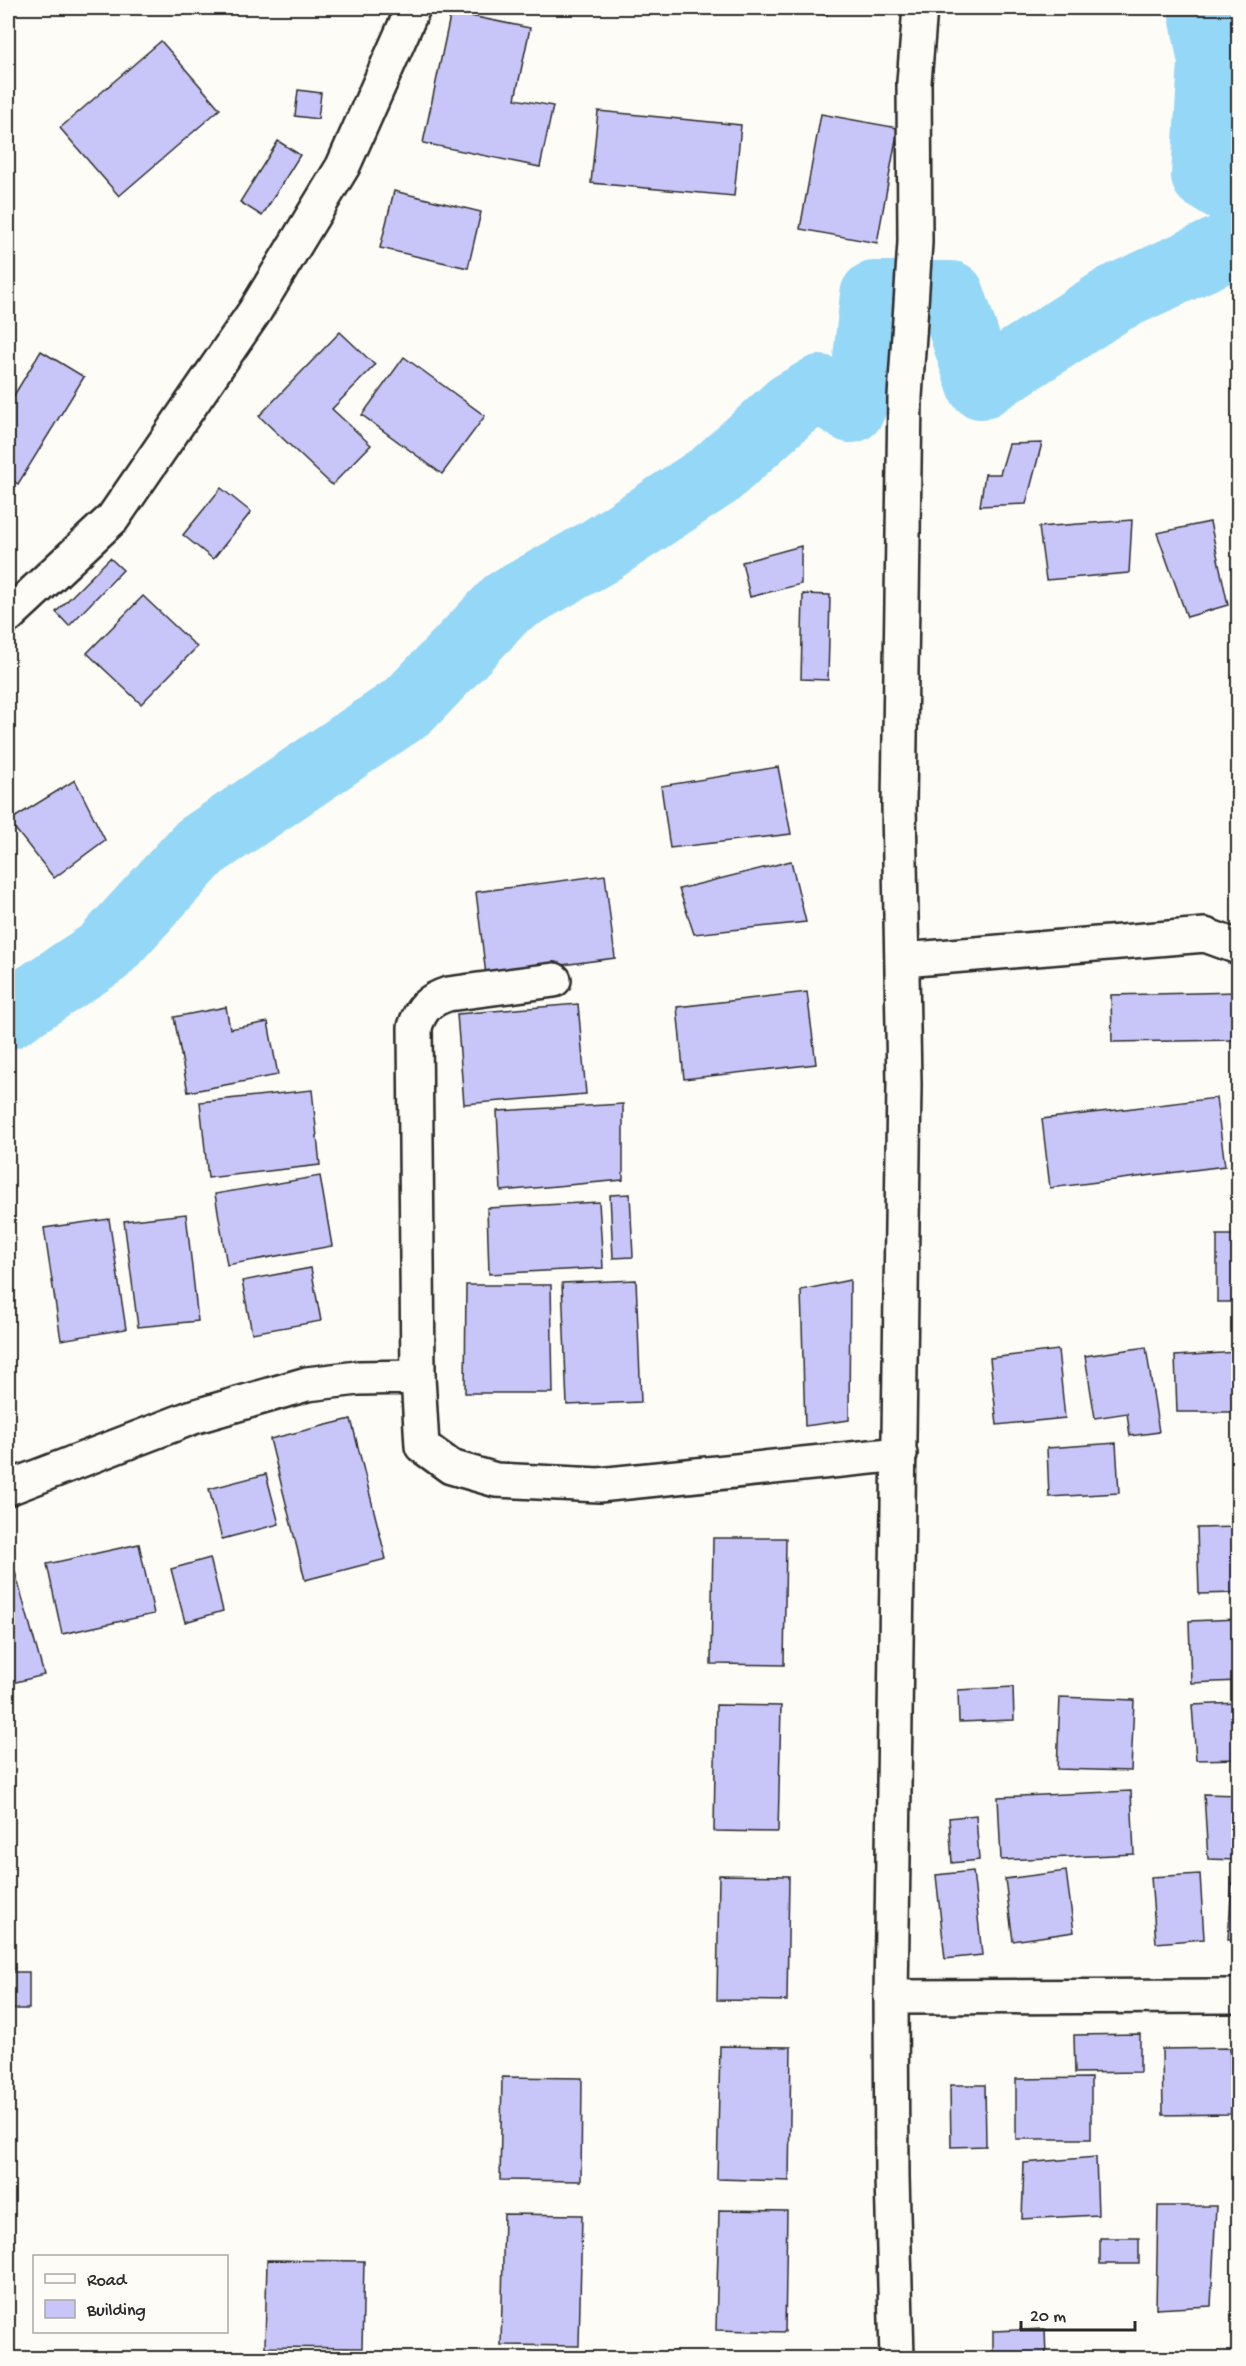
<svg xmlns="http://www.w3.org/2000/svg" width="1246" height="2366" viewBox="0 0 1246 2366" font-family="'Gochi Hand',sans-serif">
<rect width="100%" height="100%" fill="#fdfcf7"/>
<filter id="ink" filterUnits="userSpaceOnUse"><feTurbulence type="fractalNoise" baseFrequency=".0167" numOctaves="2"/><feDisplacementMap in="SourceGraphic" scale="12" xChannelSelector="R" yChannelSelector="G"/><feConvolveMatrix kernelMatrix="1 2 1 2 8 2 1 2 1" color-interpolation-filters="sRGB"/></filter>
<g filter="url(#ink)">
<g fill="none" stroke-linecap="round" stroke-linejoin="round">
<!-- river -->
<g stroke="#95d7f7" stroke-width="68">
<polyline points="1202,8 1212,62 1205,176 1238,195"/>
<polyline points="8,1015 104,952 200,847 409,706 507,603 598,552 715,475 791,406 820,389 851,409 865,377 874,295 951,295 981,385 1114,299 1238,242"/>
</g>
</g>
<!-- building -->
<g fill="#c8c6f8" stroke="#2b2b2b" stroke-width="1.5">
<polygon points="783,8 828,8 827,15"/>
<polygon points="451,12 530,28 515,99 553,106 540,167 423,143"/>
<polygon points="161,41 220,109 119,196 60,128"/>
<polygon points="298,90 321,93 318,119 295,116"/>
<polygon points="598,111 741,125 734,196 591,183"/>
<polygon points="821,114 898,128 877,243 800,229"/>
<polygon points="278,141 300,155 262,216 240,202"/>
<polygon points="394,191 481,212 468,268 380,248"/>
<polygon points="340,332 375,365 332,409 371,445 332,485 259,416"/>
<polygon points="41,351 84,377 18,484 8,477 8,405"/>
<polygon points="404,357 485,416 442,474 362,415"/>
<polygon points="1042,443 1026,504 980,506 985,474 1000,474 1009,444"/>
<polygon points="221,488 251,512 213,559 183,535"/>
<polygon points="1132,520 1129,573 1046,580 1039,527"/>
<polygon points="1210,522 1228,605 1187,617 1157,533"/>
<polygon points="801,546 801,584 750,597 742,562"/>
<polygon points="110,558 123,570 69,626 56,612"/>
<polygon points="803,594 830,595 828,680 801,679"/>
<polygon points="143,596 197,647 141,704 87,653"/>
<polygon points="778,767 791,834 670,848 661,786"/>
<polygon points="75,780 105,840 54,878 9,821"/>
<polygon points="791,861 806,922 694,934 679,889"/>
<polygon points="605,875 615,958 486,975 476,892"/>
<polygon points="807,992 816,1064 684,1079 677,1007"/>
<polygon points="1238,992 1238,1040 1112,1042 1111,995"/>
<polygon points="578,1004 586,1094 464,1104 457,1014"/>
<polygon points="226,1007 230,1029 268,1022 278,1075 188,1092 174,1017"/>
<polygon points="312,1090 320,1165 208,1178 200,1102"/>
<polygon points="1216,1098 1225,1166 1050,1188 1042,1119"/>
<polygon points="623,1104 623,1180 501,1191 497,1111"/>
<polygon points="320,1176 332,1246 227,1265 215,1194"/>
<polygon points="630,1194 633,1257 613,1258 610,1195"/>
<polygon points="599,1202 603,1268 489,1274 487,1208"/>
<polygon points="186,1214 198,1321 138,1327 124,1221"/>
<polygon points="109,1219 126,1329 61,1340 44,1228"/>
<rect x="1217" y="1235" width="21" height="67"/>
<polygon points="311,1268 321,1321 252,1333 242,1281"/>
<polygon points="636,1280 641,1402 567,1405 562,1283"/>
<polygon points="850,1280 849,1420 805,1426 801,1290"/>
<polygon points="466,1285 551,1285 553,1393 465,1393"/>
<polygon points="1146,1347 1159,1432 1130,1436 1127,1413 1095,1418 1085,1356"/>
<polygon points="1058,1350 1065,1418 997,1425 990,1358"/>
<polygon points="1238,1352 1238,1412 1177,1412 1175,1356"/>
<polygon points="351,1419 386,1559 305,1580 270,1439"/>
<polygon points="1116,1443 1119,1493 1049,1497 1047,1448"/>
<polygon points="266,1474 279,1524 222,1539 209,1489"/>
<polygon points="1238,1527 1238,1593 1199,1594 1197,1528"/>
<polygon points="713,1538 786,1538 784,1665 711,1664"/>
<polygon points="139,1544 154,1614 62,1634 47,1564"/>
<polygon points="8,1547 44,1675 8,1684"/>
<polygon points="210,1558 223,1611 185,1622 171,1569"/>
<polygon points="1238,1619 1238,1681 1191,1683 1189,1621"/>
<polygon points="1013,1687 1014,1720 959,1722 958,1690"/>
<polygon points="1060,1697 1134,1700 1131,1771 1057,1769"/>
<polygon points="1238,1703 1238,1759 1196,1760 1192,1705"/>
<polygon points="716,1705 781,1706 778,1832 714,1831"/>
<polygon points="1131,1791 1134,1854 1001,1860 998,1797"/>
<polygon points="1204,1794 1238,1795 1238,1860 1208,1859"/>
<polygon points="976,1815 979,1860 952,1863 949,1818"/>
<polygon points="973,1871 982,1955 945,1959 936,1875"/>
<polygon points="1066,1871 1074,1932 1013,1941 1005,1879"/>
<polygon points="1200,1874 1204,1939 1156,1943 1151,1877"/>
<polygon points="719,1875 789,1876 787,2001 717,2000"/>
<polygon points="1232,1883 1238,1883 1238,1939 1228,1939"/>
<rect x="8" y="1972" width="21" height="37"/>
<polygon points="1140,2034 1140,2072 1075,2073 1074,2035"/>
<polygon points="720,2046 791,2047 789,2181 717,2179"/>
<polygon points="1230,2048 1231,2114 1163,2115 1162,2049"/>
<polygon points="502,2077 582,2078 581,2181 500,2180"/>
<polygon points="1091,2078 1091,2139 1016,2139 1016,2079"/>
<polygon points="950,2085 985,2085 986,2146 951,2147"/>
<polygon points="1096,2157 1098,2215 1022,2219 1024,2163"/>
<polygon points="1158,2206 1216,2206 1211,2306 1156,2309"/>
<polygon points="719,2210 787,2211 785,2332 716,2330"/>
<polygon points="504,2214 582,2215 579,2346 501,2345"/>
<rect x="1100" y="2238" width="39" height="26"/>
<polygon points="267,2260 364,2261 362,2348 265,2347"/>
<polygon points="1238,2306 1238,2341 1236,2341"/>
<polygon points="1045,2329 1046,2358 993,2358 993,2331"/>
<polygon points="1166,2355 1232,2358 1166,2358"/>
</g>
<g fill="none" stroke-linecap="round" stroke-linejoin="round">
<defs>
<g id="minor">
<polyline points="8,616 113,518 255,311 343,166 413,8"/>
<polyline points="903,960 1205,935 1238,947"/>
<path d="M 418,1377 L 415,1027 C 421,1008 429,1000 448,994 L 554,980"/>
<polyline points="8,1488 193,1417 307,1384 358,1378 418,1377 422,1446 451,1467 496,1480 599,1485 900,1454"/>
<polyline points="891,1997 1238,1996"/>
<polyline points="897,2358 892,2177 891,1997 904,1084 899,805 905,397 915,242 914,82 920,8"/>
</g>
</defs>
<!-- minor casing -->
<use href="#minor" stroke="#2b2b2b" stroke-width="38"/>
<!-- minor -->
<use href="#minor" stroke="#fdfcf7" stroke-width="33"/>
</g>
</g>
<!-- margin -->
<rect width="1246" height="2366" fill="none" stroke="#fdfcf7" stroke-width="30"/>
<rect x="15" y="15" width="1216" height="2336" fill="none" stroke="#2b2b2b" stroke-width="2" filter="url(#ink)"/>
<!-- legend -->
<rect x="33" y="2255" width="195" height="78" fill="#fdfcf7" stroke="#a9a8a5" stroke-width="1.5"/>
<rect x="45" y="2274" width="30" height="9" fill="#fdfcf7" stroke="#a9a8a5" stroke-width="1.5"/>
<text x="87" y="2285" font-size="18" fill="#2b2b2b">Road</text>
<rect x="45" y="2300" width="30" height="18" fill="#c8c6f8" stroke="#a9a8a5" stroke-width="1.5"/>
<text x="87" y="2315" font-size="18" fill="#2b2b2b">Building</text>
<!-- scale -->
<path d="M1021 2321v9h114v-9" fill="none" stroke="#2b2b2b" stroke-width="3"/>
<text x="1030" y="2321" font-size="18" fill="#2b2b2b" stroke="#fdfcf7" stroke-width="4.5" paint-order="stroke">20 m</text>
</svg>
